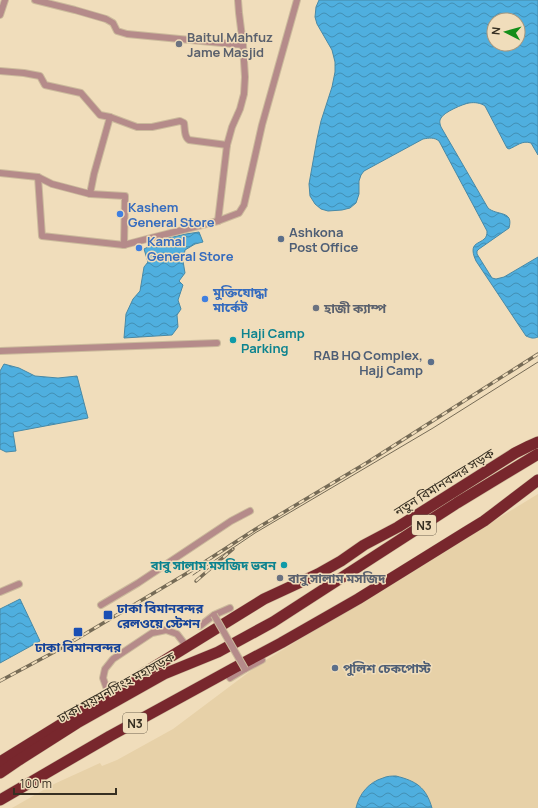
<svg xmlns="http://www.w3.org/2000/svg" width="538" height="808" viewBox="0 0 538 808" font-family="Manrope,'Noto Sans Bengali',sans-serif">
<defs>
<pattern id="water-waves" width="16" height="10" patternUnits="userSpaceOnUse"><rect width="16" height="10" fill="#4fafdf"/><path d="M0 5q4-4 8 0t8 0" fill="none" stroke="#428fb4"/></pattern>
</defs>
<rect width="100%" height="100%" fill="#f0ddbb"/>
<!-- built -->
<polygon fill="#e7d1a8" points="538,494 538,808 12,808 54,784 100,763 102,766 117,760 173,729 261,663"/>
<!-- water -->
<g fill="url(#water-waves)" stroke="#4889a6" fill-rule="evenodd">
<path d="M 319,0 L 538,0 L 538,155 L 531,143 C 522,140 517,146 509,149 L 507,148 L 485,106 C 481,103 475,102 469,103 C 463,104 444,112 441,118 C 439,121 440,124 441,127 L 488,208 C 497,216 514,210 509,228 L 479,249 L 477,251 L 477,254 L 492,278 L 496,279 L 504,277 L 538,257 L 538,337 C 533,339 531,338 526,336 L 476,261 C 465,237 488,247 487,231 L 439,141 C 434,137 429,138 423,139 L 364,171 L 361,175 L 359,181 L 359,194 L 356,203 L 350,208 L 342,210 L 328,211 L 321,209 L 315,204 L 310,196 L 309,184 L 317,139 L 321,121 L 332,87 L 335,72 L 335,62 L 332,50 L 317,24 L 315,17 L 316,7 ZM 494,20 L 518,20 L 518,44 L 494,44 Z"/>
<polygon points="199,232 203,242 195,244 185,250 183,261 185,273 179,281 183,285 178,300 181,309 177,315 178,327 172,335 124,338 126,314 133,299 140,291 144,267 148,262 144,249 164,239 186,234"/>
<polygon points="4,364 19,368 35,376 58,378 77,376 88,418 13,432 16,451 6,452 0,449 0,371"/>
<polygon points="20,599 40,641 0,663 0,609"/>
<path d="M 396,776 C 416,781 426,787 432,808 L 356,808 C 359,794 369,782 383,778 C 387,776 392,776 396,776 Z"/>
</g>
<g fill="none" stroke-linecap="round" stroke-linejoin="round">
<defs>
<g id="street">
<polyline points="35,0 75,10 106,19 113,23 117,31 127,34 243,45"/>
<polyline points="0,15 5,0"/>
<path d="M 0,71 L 24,73 L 40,76 L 45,85 L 81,93 L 100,115 L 110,117 L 137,127 L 152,127 L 180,121 L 184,123 C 185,128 184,137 189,140 L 227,145"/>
<polyline points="0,173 38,177 52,184 90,194 125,196 124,245 143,240 218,221 239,213 244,205 262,125 297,0"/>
<polyline points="38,177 42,236 124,245"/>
<polyline points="90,194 94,174 110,117"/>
<polyline points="218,221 227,145 232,127 240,109 244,94 245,77 243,45 239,13 238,0"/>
<polyline points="0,351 217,343"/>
<polyline points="0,592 19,584"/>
<polyline points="101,605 138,583 231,521 250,511"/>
<polyline points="200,626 214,615 230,608"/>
<polyline points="230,678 245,669 262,660"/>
<polyline points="109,695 103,678 105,669 113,659 152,633 166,630 177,634 187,647"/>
</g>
<g id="highway">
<polyline points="0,762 264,599 318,574 341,561 364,545 398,527 515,453 529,446 538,442"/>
<polyline points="0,773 19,760 77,723 164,674 218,652 273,622 457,503 538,454"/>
<polyline points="0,800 110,736 234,668 281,643 358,599 466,532 484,521 538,480"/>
</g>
</defs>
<!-- street casing -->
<use href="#street" stroke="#cbba9c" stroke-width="8"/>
<!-- highway casing -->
<use href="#highway" stroke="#cbba9c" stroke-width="12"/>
<!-- street -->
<use href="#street" stroke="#b58b8a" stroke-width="6"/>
<!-- highway -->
<use href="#highway" stroke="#78272d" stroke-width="11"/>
<!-- tram -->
<polyline stroke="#766b56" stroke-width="1" points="193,575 255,533 433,428 538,362"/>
<defs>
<g id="rail">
<polyline points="196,581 233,549"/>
<polyline points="0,681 58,650 189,572 259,527 368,462 538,354"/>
</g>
</defs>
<!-- rail casing -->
<use href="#rail" stroke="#766b56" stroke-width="3.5"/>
<!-- rail -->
<use href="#rail" stroke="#f0ddbb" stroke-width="2" stroke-dasharray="6" stroke-linecap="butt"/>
<defs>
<polyline id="street-bridge" points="214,615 245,669"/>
</defs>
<!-- street-bridge casing -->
<use href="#street-bridge" stroke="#cbba9c" stroke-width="8" stroke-linecap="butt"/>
<!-- street-bridge -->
<use href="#street-bridge" stroke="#b58b8a" stroke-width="6"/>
</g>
<!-- markers -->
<g fill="#6b7280" stroke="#f0ddbb" stroke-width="1.5">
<circle cx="179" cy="44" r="4"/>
<circle cx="316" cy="308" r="4"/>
<circle cx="280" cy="578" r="4"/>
</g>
<g fill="#3f7fe0" stroke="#f0ddbb" stroke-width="1.5">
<circle cx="120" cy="214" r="4"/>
<circle cx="139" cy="248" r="4"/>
<circle cx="205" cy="299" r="4"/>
</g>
<g fill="#5c6f8a" stroke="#f0ddbb" stroke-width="1.5">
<circle cx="281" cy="239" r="4"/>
<circle cx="431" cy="362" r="4"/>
<circle cx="335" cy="668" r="4"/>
</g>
<g fill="#0f9aa8" stroke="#f0ddbb" stroke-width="1.5">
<circle cx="233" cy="340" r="4"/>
<circle cx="284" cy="565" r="4"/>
</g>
<g fill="#1a4fb4" stroke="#f0ddbb" stroke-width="1.5">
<rect x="103" y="610" width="10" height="10" rx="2"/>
<rect x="73" y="627" width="10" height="10" rx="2"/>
</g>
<g text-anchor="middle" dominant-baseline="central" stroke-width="3" stroke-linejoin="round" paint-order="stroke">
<!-- shield labels -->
<g fill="#f0ddbb" stroke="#6e6350" stroke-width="1">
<rect x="412" y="515" width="24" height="20" rx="3"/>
<rect x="123" y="713" width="24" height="20" rx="3"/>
</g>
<g font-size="12" font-weight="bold" fill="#362f22">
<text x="424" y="525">N3</text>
<text x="135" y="723">N3</text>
</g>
<!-- worship labels -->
<g font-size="13" font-weight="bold" fill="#5b616d" stroke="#f0ddbb" text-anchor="start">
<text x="187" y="37">Baitul Mahfuz<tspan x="187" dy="15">Jame Masjid</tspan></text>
<text x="324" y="308">হাজী ক্যাম্প</text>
<text x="288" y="578">বাবু সালাম মসজিদ</text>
</g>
<!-- shop labels -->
<g font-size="13" font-weight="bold" fill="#366cbe" stroke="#f0ddbb" text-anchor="start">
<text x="128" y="207">Kashem<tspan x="128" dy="15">General Store</tspan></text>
<text x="147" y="241">Kamal<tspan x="147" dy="15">General Store</tspan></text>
<text x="213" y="292">মুক্তিযোদ্ধা<tspan x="213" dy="15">মার্কেট</tspan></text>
</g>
<!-- service labels -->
<g font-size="13" font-weight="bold" fill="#4e5e75" stroke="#f0ddbb" text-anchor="start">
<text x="289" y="232">Ashkona<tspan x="289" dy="15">Post Office</tspan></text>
<text x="423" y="355" text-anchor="end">RAB HQ Complex,<tspan x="423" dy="15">Hajj Camp</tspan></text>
<text x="343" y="668">পুলিশ চেকপোস্ট</text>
</g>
<!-- culture labels -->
<g font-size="13" font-weight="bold" fill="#0d838f" stroke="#f0ddbb" text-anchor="start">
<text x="241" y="333">Haji Camp<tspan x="241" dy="15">Parking</tspan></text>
<text x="276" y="565" text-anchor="end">বাবু সালাম মসজিদ ভবন</text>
</g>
<!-- street labels -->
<g font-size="13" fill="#362f22" stroke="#f0ddbb">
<text transform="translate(444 482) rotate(-32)">নতুন বিমানবন্দর সড়ক</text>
<text transform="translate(116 687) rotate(-29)">ঢাকা ময়মনসিংহ মহাসড়ক</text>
</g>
<!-- transit labels -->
<g font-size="13" font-weight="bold" fill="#164399" stroke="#f0ddbb" text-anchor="start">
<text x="117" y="608">ঢাকা বিমানবন্দর<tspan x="117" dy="15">রেলওয়ে স্টেশন</tspan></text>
<text x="78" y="647" text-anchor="middle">ঢাকা বিমানবন্দর</text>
</g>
</g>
<!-- north arrow -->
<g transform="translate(506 32) rotate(276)"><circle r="19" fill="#f0ddbb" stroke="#a6977e"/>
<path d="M0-3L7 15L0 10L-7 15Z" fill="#138e19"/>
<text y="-6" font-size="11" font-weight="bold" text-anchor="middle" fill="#362f22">N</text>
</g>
<!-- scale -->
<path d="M14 788v6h102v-6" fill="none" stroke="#362f22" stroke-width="2"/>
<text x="20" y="788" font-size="12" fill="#362f22" stroke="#f0ddbb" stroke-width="3" paint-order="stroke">100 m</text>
</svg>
